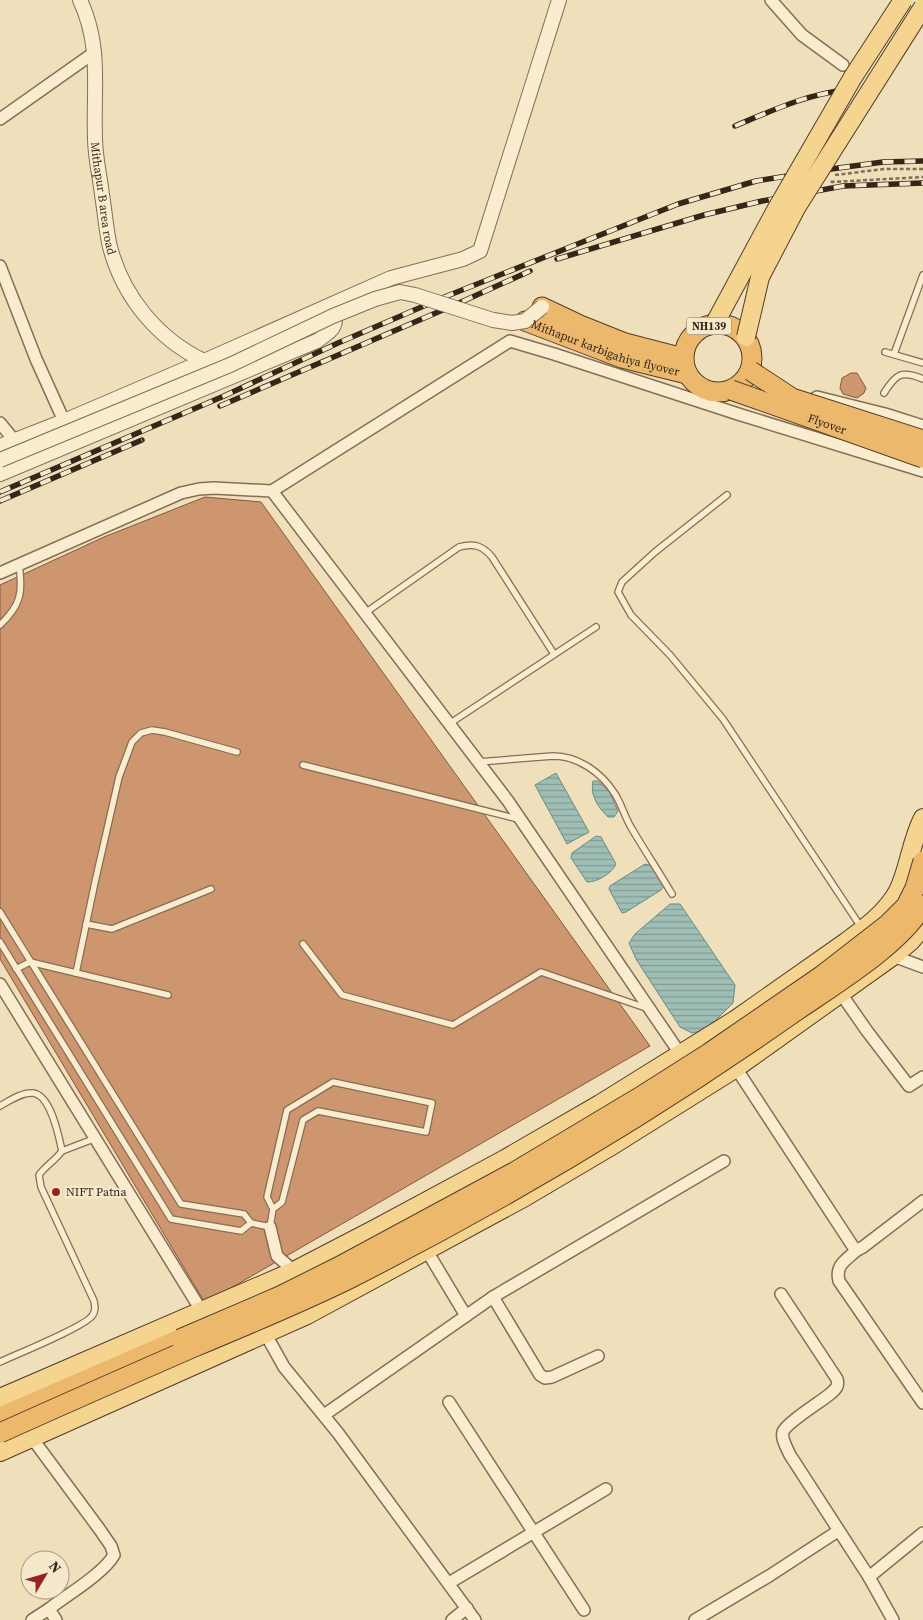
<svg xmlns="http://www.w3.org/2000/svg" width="923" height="1620" viewBox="0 0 923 1620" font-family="'Source Serif 4',serif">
<defs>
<pattern id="water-rules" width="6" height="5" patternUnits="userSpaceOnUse" patternTransform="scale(1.25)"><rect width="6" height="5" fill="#9fbfb6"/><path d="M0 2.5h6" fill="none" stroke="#829b93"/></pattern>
</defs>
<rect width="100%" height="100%" fill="#efdfbb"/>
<!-- water -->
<g fill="url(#water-rules)" stroke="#678c83">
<polygon points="556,773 589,832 567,844 535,785"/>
<path d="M 593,781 L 598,781 L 609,791 L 618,811 L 614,817 L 608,817 C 598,807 590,796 593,781 Z"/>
<path d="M 596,836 L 601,837 L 616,864 C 612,873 598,882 587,882 L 571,858 L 572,853 Z"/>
<polygon points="645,864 653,866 665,884 661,890 626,912 622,913 609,889 610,886"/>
<polygon points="670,904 680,904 735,985 733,1003 706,1030 692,1033 680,1027 636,959 629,943 635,934"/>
</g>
<!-- building -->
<g fill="#ce966f" stroke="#86573a">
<polygon points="851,373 857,373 866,388 864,393 857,398 843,394 840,388 842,378"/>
<polygon points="205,497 261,502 650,1046 205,1303 0,959 0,585 104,537"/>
</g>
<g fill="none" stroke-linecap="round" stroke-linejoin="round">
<defs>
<g id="service">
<polyline points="885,352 923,363"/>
<polyline points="894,354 923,275"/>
<path d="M 884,393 C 896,374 901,370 923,379"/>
<polyline points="727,495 655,552 622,582 618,592 631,615 670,655 723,719 861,927"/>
<path d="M 365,613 L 459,547 C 473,543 482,545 492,557 L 554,654"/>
<path d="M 0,625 C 21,605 23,593 19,564"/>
<polyline points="449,724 596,627"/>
<path d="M 478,762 L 553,756 C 578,756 601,772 615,794 C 622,805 625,818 632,829 C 645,851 659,872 672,894"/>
<polyline points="303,765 518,819"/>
<polyline points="0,912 181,1204 244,1214 251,1223 270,1227 273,1209 267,1197 287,1110 333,1082 432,1103 426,1132 318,1111 303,1120 282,1202 273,1209"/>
<polyline points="86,924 112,929 211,889"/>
<polyline points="0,942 171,1219 241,1231 251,1223"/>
<polyline points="303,944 342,995 453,1025 541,972 646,1008"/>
<polyline points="16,969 30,962 168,995"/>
<polyline points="76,973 95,882 119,777 132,742 141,733 152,730 165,732 237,752"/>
<path d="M 0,1106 C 9,1101 22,1092 33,1093 C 51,1095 59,1137 62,1151 C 55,1161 46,1165 39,1175 L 41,1187 L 94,1301 C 95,1306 96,1311 92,1316 C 84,1327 17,1354 0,1362"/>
<polyline points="62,1151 96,1138"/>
</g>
<g id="minor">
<polyline points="771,0 802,35 843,65"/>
<polyline points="0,119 95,52"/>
<polyline points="0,266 36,359 64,421"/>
<polyline points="814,399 817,397 885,414 923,426"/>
<polyline points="0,423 14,440"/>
<polyline points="272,491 508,801 681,1055"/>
<polyline points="0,573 181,493 199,489 214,488 272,491 510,341 554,354 738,414 923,471"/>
<polyline points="889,953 893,956 923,967"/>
<polyline points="0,984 204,1315"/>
<polyline points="837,988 867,1031 909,1086 923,1077"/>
<polyline points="736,1068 854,1248 857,1250 863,1247 923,1201"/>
<polyline points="270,1227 277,1256 294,1271"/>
<path d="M 857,1250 C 846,1260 835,1265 839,1281 L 923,1403"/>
<polyline points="427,1251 466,1316"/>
<path d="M 781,1294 L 837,1379 C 839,1386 836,1389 830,1394 C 822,1401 786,1423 783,1432 C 781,1439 787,1448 790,1455 L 869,1577 L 893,1620"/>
<polyline points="265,1333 284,1367 338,1433 475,1620"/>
<polyline points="598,1356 552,1377 545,1378 540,1375 493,1297 724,1161"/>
<polyline points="449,1402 584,1610"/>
<polyline points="324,1415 493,1297"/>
<path d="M 32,1438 L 100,1530 L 111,1546 L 114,1555 C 103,1574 67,1595 49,1609 L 56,1620"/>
<polyline points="869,1577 923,1533"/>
<polyline points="449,1583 606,1489"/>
<polyline points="32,1620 49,1609"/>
<polyline points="452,1620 467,1608"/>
<polyline points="695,1620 769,1576 838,1531"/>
</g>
<g id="tertiary">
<path id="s1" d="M 80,0 C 102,47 93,89 95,138 C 95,157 100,176 102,195 C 105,212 106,230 110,247 C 123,297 158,339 204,361"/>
<polyline points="0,446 64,421 204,361 391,278 463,259 480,251 559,0"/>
<path d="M 0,474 L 317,341 C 335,328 337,328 334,304"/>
</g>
<g id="primary">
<path d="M 0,1398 L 294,1271 L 375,1229 L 505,1159 L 600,1104 L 735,1020 L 846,942 C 865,928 886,913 898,891 C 909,869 911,841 923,818"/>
<polyline points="0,1452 307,1315 525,1197 608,1148 736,1068 893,956 911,941 923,927"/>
</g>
<g id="trunk">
<polyline points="542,307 580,325 625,343 683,358"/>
<path id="s2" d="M 525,321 L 622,358 L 687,374"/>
<circle cx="718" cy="358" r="34"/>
<polyline points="0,1417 180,1339"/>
</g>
</defs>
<!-- service casing -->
<use href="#service" stroke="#866e55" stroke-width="8"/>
<!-- minor casing -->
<use href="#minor" stroke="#866e55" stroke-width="14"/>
<!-- tertiary casing -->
<use href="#tertiary" stroke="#866e55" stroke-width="16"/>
<!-- primary casing -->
<use href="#primary" stroke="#533d2a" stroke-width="20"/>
<!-- trunk casing -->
<use href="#trunk" stroke="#533d2a" stroke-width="21"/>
<!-- path -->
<g stroke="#866e55" stroke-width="2.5" stroke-dasharray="4 2.5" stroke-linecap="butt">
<polyline points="835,175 884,169 923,169"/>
<polyline points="831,181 832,182 923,177"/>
</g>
<!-- service -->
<use href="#service" stroke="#faecce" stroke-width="5.5"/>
<!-- minor -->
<use href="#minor" stroke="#faecce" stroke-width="11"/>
<!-- tertiary -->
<use href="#tertiary" stroke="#faecce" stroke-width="14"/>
<!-- primary -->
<use href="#primary" stroke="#f5d490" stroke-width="18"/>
<!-- trunk -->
<use href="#trunk" stroke="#ecb86c" stroke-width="19"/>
<defs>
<g id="rail">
<path d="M 735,126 C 771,111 807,94 846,90"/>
<polyline points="557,259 704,215 762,201 843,186 923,183"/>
<polyline points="220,406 459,303 530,271"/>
<polyline points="0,492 224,396 338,343 447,296 678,204 756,181 831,169 883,162 923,161"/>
<polyline points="0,501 142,440"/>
</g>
</defs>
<!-- rail casing -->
<use href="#rail" stroke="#34271a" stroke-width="5.5"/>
<!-- rail -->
<use href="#rail" stroke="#f6e9cb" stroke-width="4" stroke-dasharray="11" stroke-linecap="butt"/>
<defs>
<polyline id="tertiary-bridge" points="0,460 230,365 333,316 375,299 400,292 415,295 493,320 512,323 525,321 542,307"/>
<g id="primary-bridge">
<polyline points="715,323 776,210 853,77 903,0"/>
<polyline points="746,337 760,277 796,208 923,7"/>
</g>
<g id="trunk-bridge">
<polyline points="751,371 792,398 923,440"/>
<path id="s3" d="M 731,390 L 923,458"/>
<polyline points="180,1339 280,1296 338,1267 516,1171 638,1098 709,1053 821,976 888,924 906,906 915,888 923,861"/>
<path d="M 0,1433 C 64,1404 128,1376 192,1348 C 245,1326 298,1304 349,1279 C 503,1201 651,1113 792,1014 C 829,988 903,944 923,905"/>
</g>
</defs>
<!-- tertiary-bridge casing -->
<use href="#tertiary-bridge" stroke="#866e55" stroke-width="16" stroke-linecap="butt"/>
<!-- primary-bridge casing -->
<use href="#primary-bridge" stroke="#533d2a" stroke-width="20" stroke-linecap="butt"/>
<!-- trunk-bridge casing -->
<use href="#trunk-bridge" stroke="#533d2a" stroke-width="21" stroke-linecap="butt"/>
<!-- tertiary-bridge -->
<use href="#tertiary-bridge" stroke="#faecce" stroke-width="14"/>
<!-- primary-bridge -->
<use href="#primary-bridge" stroke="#f5d490" stroke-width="18"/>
<!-- trunk-bridge -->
<use href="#trunk-bridge" stroke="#ecb86c" stroke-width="19"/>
</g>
<!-- markers -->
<circle fill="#962325" stroke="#f6e9cb" stroke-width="2" cx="56" cy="1192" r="5"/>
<g text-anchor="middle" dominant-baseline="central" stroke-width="4.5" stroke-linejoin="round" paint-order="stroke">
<!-- shield labels -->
<rect fill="#f6e9cb" stroke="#6e614f" stroke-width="1" x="686.5" y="317.5" width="45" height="17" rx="4"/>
<g font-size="11" font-weight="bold" fill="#34271a">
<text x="709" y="326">NH139</text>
</g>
<!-- street labels -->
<g font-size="12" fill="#34271a" stroke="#f6e9cb">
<text stroke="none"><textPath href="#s1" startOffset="201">Mithapur B area road</textPath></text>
<text stroke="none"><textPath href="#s2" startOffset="85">Mithapur karbigahiya flyover</textPath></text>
<text stroke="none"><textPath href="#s3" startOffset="102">Flyover</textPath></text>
</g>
<!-- poi labels -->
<g font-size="12" fill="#34271a" stroke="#f6e9cb" text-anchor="start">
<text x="66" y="1192">NIFT Patna</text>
</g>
</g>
<!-- north arrow -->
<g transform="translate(45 1575) rotate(52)"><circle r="24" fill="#f6e9cb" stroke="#a89b84"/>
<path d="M0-4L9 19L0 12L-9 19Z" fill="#962325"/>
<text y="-8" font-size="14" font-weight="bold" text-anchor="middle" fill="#34271a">N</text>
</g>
</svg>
